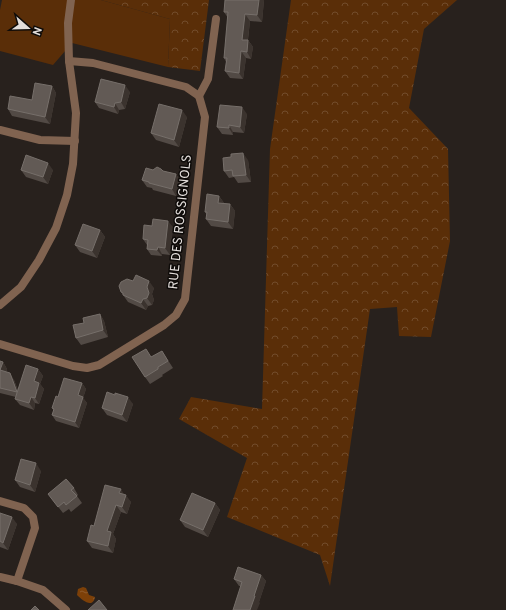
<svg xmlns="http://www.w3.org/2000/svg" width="506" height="610" viewBox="0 0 506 610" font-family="Overpass,sans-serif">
<defs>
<pattern id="forest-crowns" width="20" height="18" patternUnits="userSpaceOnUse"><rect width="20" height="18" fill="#5a2e08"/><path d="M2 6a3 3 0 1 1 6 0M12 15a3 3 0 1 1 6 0" fill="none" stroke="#724c2b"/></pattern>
<pattern id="water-ripples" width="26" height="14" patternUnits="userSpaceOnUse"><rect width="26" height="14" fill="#7d4008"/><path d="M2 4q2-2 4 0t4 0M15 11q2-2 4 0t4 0" fill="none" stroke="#8f5b2b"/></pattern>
</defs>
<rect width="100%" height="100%" fill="#28211d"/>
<!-- green -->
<polygon fill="#5a2e08" points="2,0 101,0 170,19 168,67 72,43 53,65 0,51 0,10"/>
<!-- forest -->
<g fill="url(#forest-crowns)">
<polygon points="101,0 209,0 200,71 168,67 170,19"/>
<polygon points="291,0 457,0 424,29 409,108 448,149 450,241 431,337 399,336 397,307 370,309 330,586 320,555 227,517 247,458 179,419 191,397 262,409 270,149"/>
</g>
<!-- water -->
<path fill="url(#water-ripples)" d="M 83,587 L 86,588 L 89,595 L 95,597 C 93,609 82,600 77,595 L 78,589 Z"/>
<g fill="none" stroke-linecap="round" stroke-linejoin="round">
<!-- street -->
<g stroke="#806350" stroke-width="8">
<polyline points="199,96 208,79 216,19"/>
<polyline points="0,130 40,140 75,141"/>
<polyline points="0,305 21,287 39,260 56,228 67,195 73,164 76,113 69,61 68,23 71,0"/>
<polyline points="0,344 73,366 87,368 99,365 164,325 176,315 185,299 205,117 199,96 186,87 93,63 69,61"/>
<polyline points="0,501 24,508 33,517 35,528 17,581"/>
<polyline points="0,577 17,581 43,590 66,610"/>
</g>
</g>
<!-- wall -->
<g fill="#524a45">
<polygon points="264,0 262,22 250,21 248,40 253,47 251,59 246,58 243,79 230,78 225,71 226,62 224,58 228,18 224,12"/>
<polygon points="52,86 56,93 50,124 12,116 8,109 32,100"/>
<polygon points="130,92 125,109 119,110 118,114 99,108 95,102"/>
<polygon points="247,114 244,133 233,132 233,135 222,134 217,127"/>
<polygon points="187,117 179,147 156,140 151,133"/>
<polygon points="248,160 251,182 238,183 234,177 229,178 224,171"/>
<polygon points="21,170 53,170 48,184 26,177"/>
<polygon points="153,170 163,171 176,174 180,181 176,196 153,190 152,188 147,187 142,180"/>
<polygon points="219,196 224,203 224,204 230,204 235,211 233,229 211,226 206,219 207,215 205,212"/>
<polygon points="173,227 170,255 162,254 162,256 151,255 147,249 147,245 143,239"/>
<polygon points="100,230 105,237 97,258 80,252 75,245"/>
<polygon points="133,281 154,288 152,294 154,300 152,305 148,306 146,310 128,302 121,292"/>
<polygon points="100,314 104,321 108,337 81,345 76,338 84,323"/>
<polygon points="162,351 173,368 162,375 163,376 150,384 145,377 152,357"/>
<polygon points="0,361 3,362 7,369 6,372 14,380 18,390 38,369 43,376 40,384 44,389 39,404 35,403 34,410 20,405 15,399 16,397 0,393"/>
<polygon points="82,383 86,389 83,398 87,403 79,428 56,421 52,415 54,411 52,408 58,397"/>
<polygon points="115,395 133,404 127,422 107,415 102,408"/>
<polygon points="41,471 35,492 20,487 15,480"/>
<polygon points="74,488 78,495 77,496 82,503 71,512 69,509 63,513 48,494"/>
<polygon points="124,495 131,502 127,514 121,512 113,534 116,539 113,553 92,548 87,541 94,526"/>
<polygon points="215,503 220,510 208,537 185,527 180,520"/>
<polygon points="0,513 17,524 8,550 0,547"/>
<polygon points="261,575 266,581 259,602 260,603 241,586 239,586 234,579"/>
</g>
<!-- shaded-wall -->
<g fill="#3b332e">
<polygon points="259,0 264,0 262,22 257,15"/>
<polygon points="245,14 250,21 247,46 242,40"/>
<polygon points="248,40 253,47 251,59 247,52"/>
<polygon points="241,51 246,58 243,79 239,73"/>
<polygon points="125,85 130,92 125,109 121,102"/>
<polygon points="52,86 56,93 50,124 45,117"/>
<polygon points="115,103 119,110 118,114 114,107"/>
<polygon points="242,107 247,114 244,133 240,127"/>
<polygon points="182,110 187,117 179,147 174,140"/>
<polygon points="229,125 233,132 233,135 229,128"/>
<polygon points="243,153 248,160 251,182 246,175"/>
<polygon points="48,163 53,170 48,184 43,177"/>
<polygon points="176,174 180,181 176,196 172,189"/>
<polygon points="219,196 224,203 223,210 218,203"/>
<polygon points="230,204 235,211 233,229 228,222"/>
<polygon points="168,221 173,227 170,255 165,248"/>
<polygon points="100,230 105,237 97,258 92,251"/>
<polygon points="158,247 162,254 162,256 157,250"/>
<polygon points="149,281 154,288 152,294 154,300 152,305 147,298 147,287"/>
<polygon points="143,299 148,306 146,310 141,303"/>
<polygon points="100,314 104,321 108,337 103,330"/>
<polygon points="3,362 7,369 5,377 0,370"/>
<polygon points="38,369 43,376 40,384 44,389 39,404 35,398 34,381"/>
<polygon points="10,373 14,380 21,399 17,392"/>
<polygon points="82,383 86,389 83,398 87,403 79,428 75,422 78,395"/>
<polygon points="31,397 35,403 34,410 29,403"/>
<polygon points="128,397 133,404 127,422 122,415"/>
<polygon points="36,463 41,471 35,492 30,485"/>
<polygon points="121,489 125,496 119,493"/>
<polygon points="126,495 131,502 127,514 122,507"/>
<polygon points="215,503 220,510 208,537 203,530"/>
<polygon points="116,505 121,512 113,534 116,539 113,553 108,546 107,531"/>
<polygon points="12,517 17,524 8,550 3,543"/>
<polygon points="261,575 266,581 259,602 260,603 257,610 250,610 254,596"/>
</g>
<!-- building -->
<g fill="#625a55" stroke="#766f6a">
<polygon points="225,0 259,0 257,15 245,14 242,40 248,40 247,52 241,51 239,73 225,71 227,58 224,58 228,12 224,12"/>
<polygon points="101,79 125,85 121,102 115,103 114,107 95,102"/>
<polygon points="35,83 52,86 45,117 8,109 10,96 32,100"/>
<polygon points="159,104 182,110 174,140 151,133"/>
<polygon points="220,105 242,107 240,127 229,125 229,128 217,127"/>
<polygon points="243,153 246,175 233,176 232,170 224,171 223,158 231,157 231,154"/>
<polygon points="26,155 48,163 43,177 21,170"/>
<polygon points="157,167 161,169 163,171 176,174 172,189 149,183 149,182 142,180 146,168 153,170"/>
<polygon points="207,194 219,196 218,203 230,204 228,222 206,219 207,212 205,212"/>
<polygon points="153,219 168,221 165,248 158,247 157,250 147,249 148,240 143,239 144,225 152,226"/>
<polygon points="83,224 100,230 92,251 75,245"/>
<polygon points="136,275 149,281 147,287 149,293 147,298 143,299 141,303 123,295 123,293 121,292 119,286 121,282 127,279 133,281"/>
<polygon points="100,314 103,330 76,338 73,325 84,323 83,318"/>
<polygon points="146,349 151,357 162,351 168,361 158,367 158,369 145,377 132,357"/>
<polygon points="0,361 3,362 0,370 10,373 17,392 0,388"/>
<polygon points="26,365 38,369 34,381 39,383 35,398 31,397 29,403 15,399"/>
<polygon points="64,378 82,383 78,395 83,397 75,422 52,415 54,409 52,408 56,396 58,397"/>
<polygon points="107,392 115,395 115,393 128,397 122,415 102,408"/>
<polygon points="21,459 36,463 30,485 15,480"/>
<polygon points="66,479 74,488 71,490 77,496 66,505 64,502 58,507 48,494"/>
<polygon points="105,485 121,489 119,493 126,495 122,507 116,505 107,531 111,532 108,546 87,541 91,525 94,526"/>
<polygon points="192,493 215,503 203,530 180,520"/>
<polygon points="0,513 12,517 3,543 0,541"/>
<polygon points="238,567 261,575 254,596 255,596 250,610 233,610 242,582 234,579"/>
<polygon points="99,600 107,610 88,610"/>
<polygon points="35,606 39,610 31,610"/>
</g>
<g text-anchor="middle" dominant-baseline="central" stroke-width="3" stroke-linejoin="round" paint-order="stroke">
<!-- street labels -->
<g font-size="13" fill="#e3dedb" stroke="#0e0b09">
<text transform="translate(181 222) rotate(-84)">RUE DES ROSSIGNOLS</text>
</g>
</g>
<!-- north arrow -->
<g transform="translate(28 28) rotate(110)" stroke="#0e0b09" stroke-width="3" paint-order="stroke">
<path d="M0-3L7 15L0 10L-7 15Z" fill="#e3dedb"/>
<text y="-6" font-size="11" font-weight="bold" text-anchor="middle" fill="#e3dedb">N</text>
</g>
</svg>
